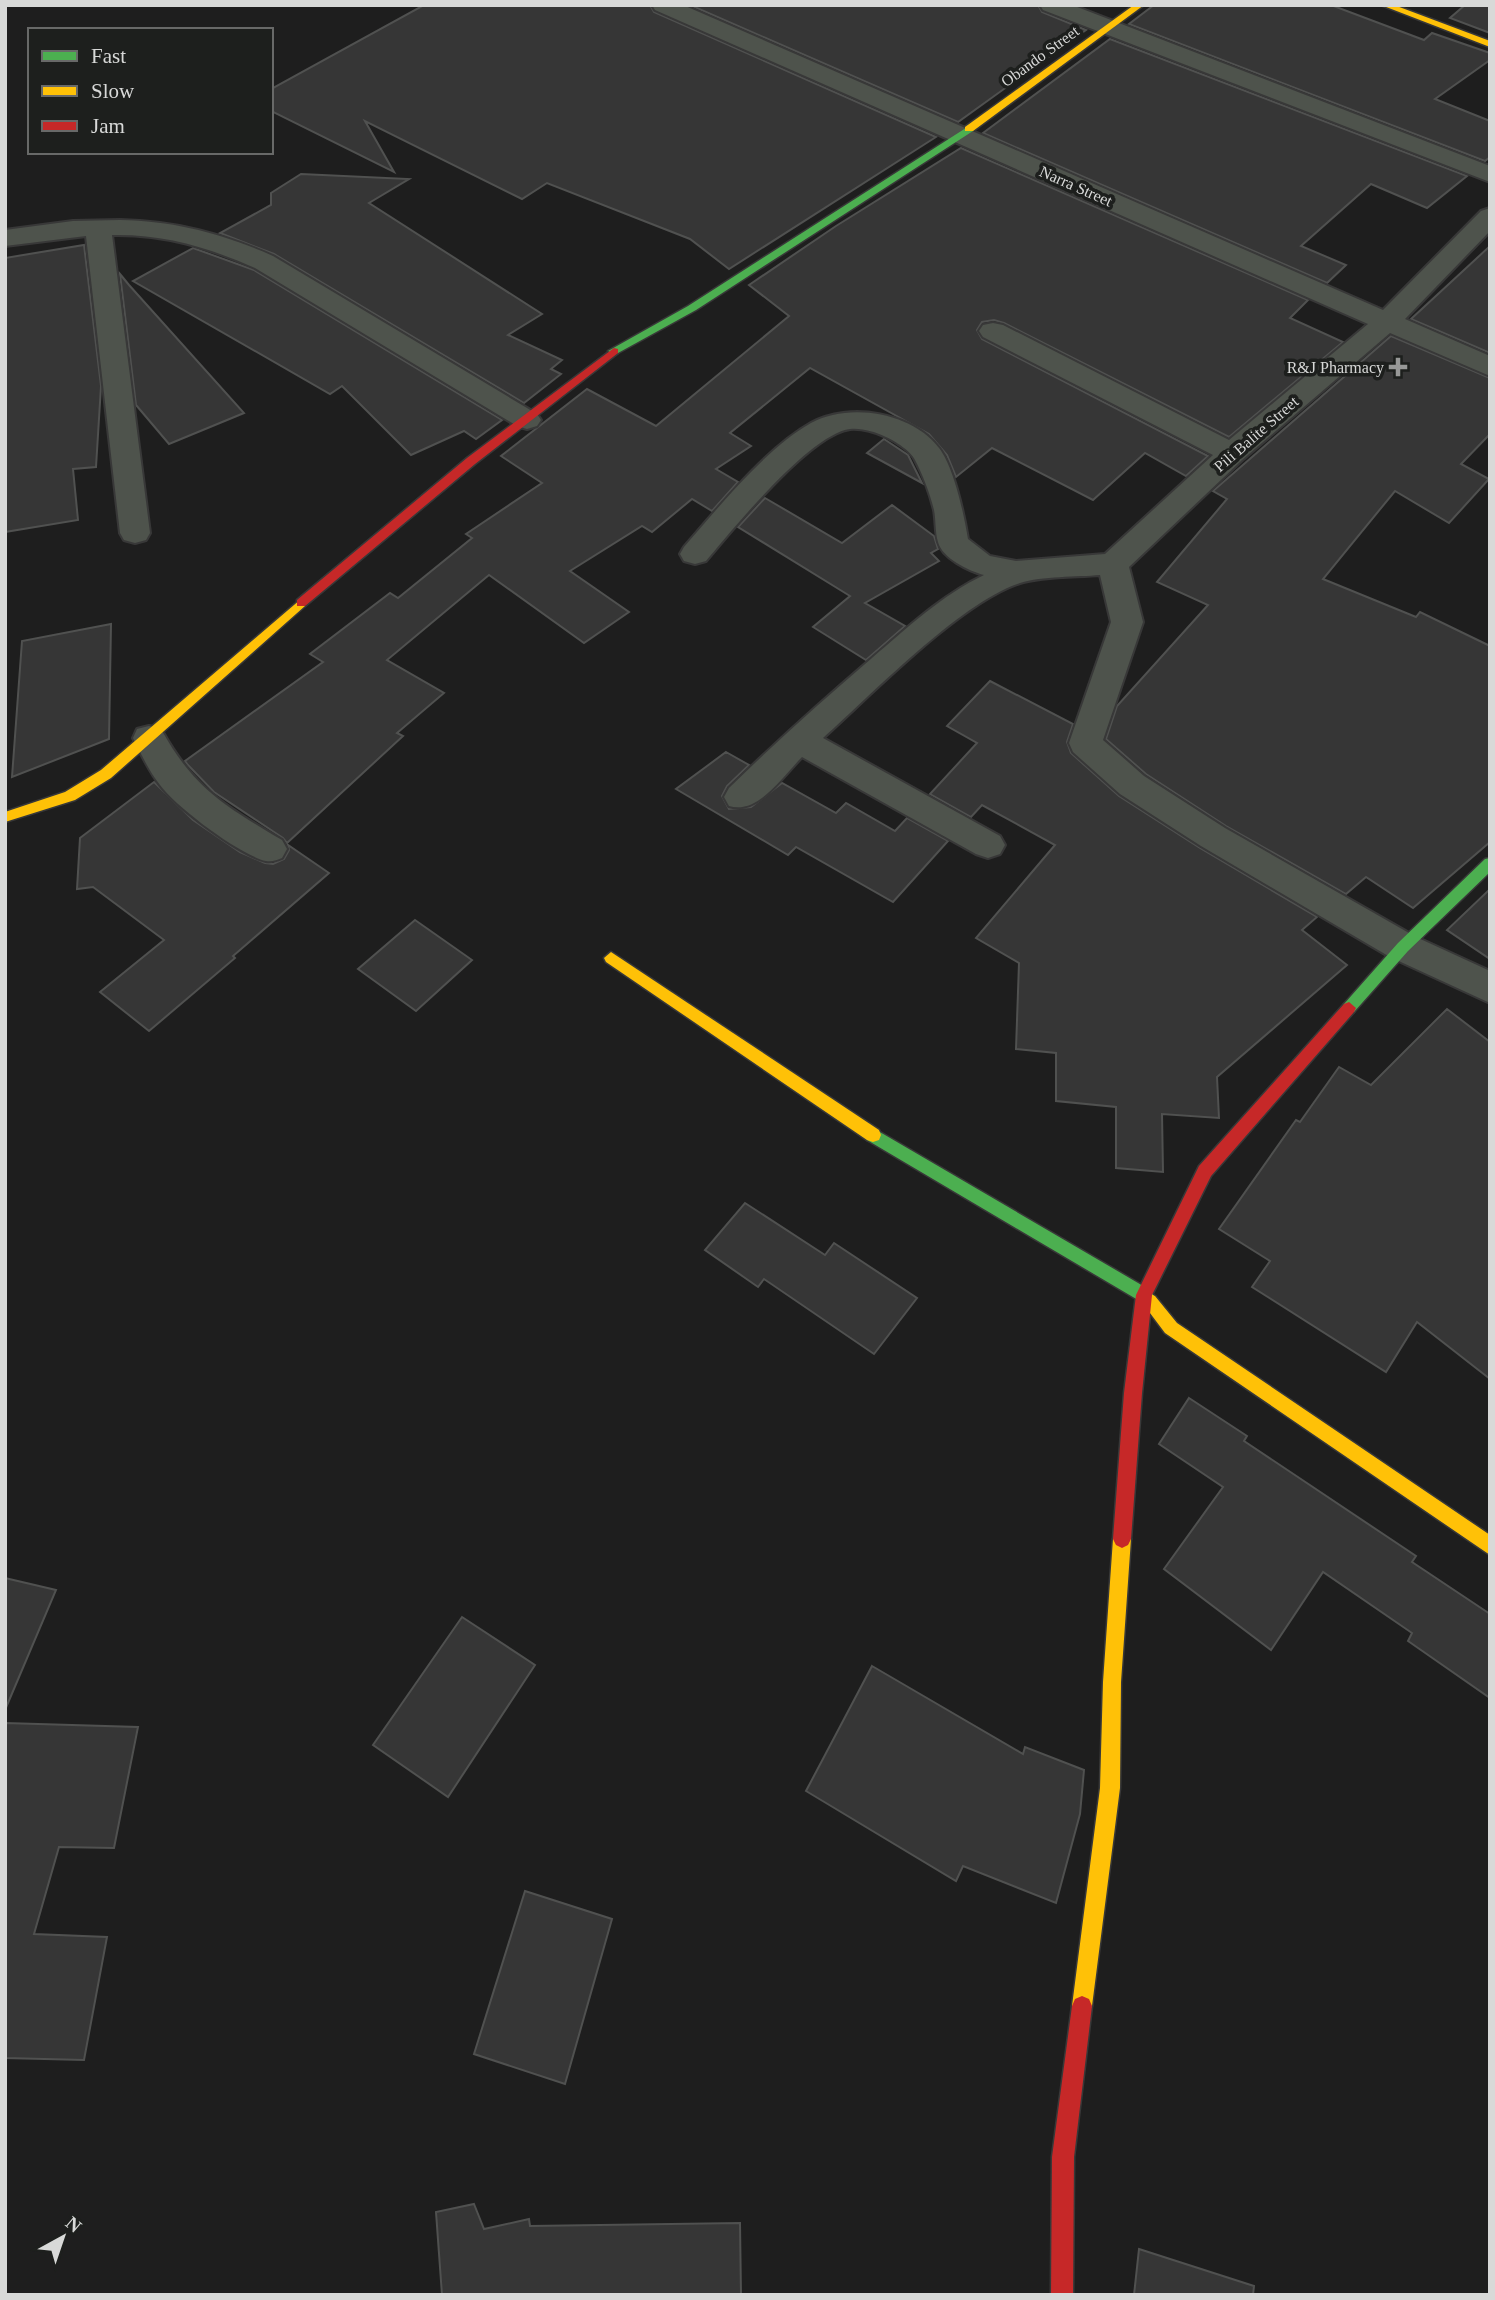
<svg xmlns="http://www.w3.org/2000/svg" width="1495" height="2300" viewBox="0 0 1495 2300" font-family="Georgia,serif">
<rect width="100%" height="100%" fill="#1e1e1e"/>
<!-- building -->
<g fill="#363636" stroke="#505150" stroke-width="2">
<polygon points="424,5 650,5 654,12 936,137 729,269 690,239 547,183 522,199 365,121 394,172 271,111 271,89"/>
<polygon points="690,5 1038,5 1042,12 1086,30 958,122"/>
<polygon points="1154,5 1331,5 1424,40 1432,33 1490,53 1490,60 1435,99 1490,121 1490,157 1485,161 1129,24"/>
<polygon points="1465,5 1490,5 1490,33 1450,18"/>
<polygon points="1110,39 1467,176 1427,208 1371,184 1301,246 1346,265 1327,283 983,133"/>
<polygon points="961,148 1308,300 1290,318 1343,342 1229,437 1004,323 994,320 982,322 977,330 982,339 1208,456 1186,476 1145,453 1093,500 992,448 956,477 947,455 929,434 810,368 730,433 751,446 716,469 738,482 712,511 692,499 652,532 642,526 570,571 629,612 584,643 489,575 387,660 444,693 397,733 403,736 287,843 283,838 214,792 188,765 185,761 323,662 310,654 390,593 398,598 472,538 466,534 542,483 501,456 587,389 656,426 789,316 749,285 836,226"/>
<polygon points="301,174 409,179 369,203 542,314 508,335 562,360 551,369 561,374 524,403 274,254 220,233 271,205 271,193"/>
<polygon points="84,245 101,386 96,467 73,469 78,520 5,532 5,258"/>
<polygon points="1490,246 1490,353 1411,319"/>
<polygon points="193,248 254,270 502,420 476,439 464,431 411,455 342,386 330,394 133,281"/>
<polygon points="120,274 129,285 244,413 169,444 136,405"/>
<polygon points="1391,336 1490,378 1490,434 1461,464 1489,479 1449,523 1395,491 1323,579 1416,617 1420,612 1490,646 1490,842 1413,908 1366,877 1346,894 1226,826 1146,774 1106,739 1117,706 1208,605 1157,582 1227,499 1213,491"/>
<polygon points="884,439 908,455 922,483 867,453"/>
<polygon points="765,498 842,543 892,505 934,536 938,549 931,553 939,561 865,603 905,626 866,660 813,627 850,596 738,527"/>
<polygon points="111,624 109,739 12,777 22,641"/>
<polygon points="990,681 1073,724 1067,742 1071,753 1119,796 1200,848 1317,917 1302,930 1347,965 1217,1077 1219,1118 1162,1114 1163,1172 1116,1168 1116,1107 1056,1101 1056,1053 1016,1049 1019,963 976,938 1055,845 982,805 971,817 930,794 977,743 947,726"/>
<polygon points="726,752 749,765 727,786 722,796 729,809 751,807 782,783 836,813 846,803 895,831 907,818 948,841 893,902 796,847 788,855 676,789"/>
<polygon points="154,782 193,820 240,852 265,863 273,864 284,859 289,850 288,845 329,873 233,956 235,958 149,1031 100,992 164,940 93,887 77,889 80,838"/>
<polygon points="1490,889 1490,959 1447,930"/>
<polygon points="415,920 472,960 416,1011 358,969"/>
<polygon points="1447,1009 1490,1042 1490,1379 1417,1322 1386,1372 1252,1287 1270,1261 1219,1229 1296,1120 1300,1122 1339,1067 1371,1085"/>
<polygon points="745,1203 825,1255 834,1243 917,1298 874,1354 764,1279 758,1287 705,1250"/>
<polygon points="1189,1398 1247,1436 1244,1441 1416,1556 1412,1562 1490,1614 1490,1698 1408,1641 1412,1633 1323,1572 1271,1650 1164,1569 1223,1487 1159,1444"/>
<polygon points="5,1578 56,1590 5,1710"/>
<polygon points="462,1617 535,1665 448,1797 373,1745"/>
<polygon points="872,1666 1023,1754 1025,1747 1084,1770 1080,1814 1056,1903 963,1866 956,1881 806,1791"/>
<polygon points="5,1723 138,1727 114,1848 59,1847 34,1934 107,1937 84,2060 5,2058"/>
<polygon points="525,1891 612,1919 565,2084 474,2054"/>
<polygon points="474,2204 484,2229 529,2219 530,2226 740,2223 741,2295 442,2295 436,2212"/>
<polygon points="1139,2249 1254,2286 1253,2295 1134,2295"/>
</g>
<g fill="none" stroke-linecap="round" stroke-linejoin="round">
<defs>
<g id="street">
<path d="M 652,5 L 683,5 L 1383,310 L 1481,211 L 1490,208 L 1490,231 L 1405,319 L 1490,356 L 1490,376 L 1390,333 L 1242,460 L 1129,567 L 1143,622 L 1103,740 L 1144,776 L 1225,828 L 1416,937 L 1490,971 L 1490,1003 L 1390,957 L 1201,846 L 1120,794 L 1073,752 L 1069,743 L 1111,622 L 1100,575 C 1077,577 1042,576 1020,583 C 961,602 872,694 823,738 L 1000,836 L 1005,845 L 1000,854 L 988,858 L 976,854 L 802,757 C 783,776 758,815 729,806 L 724,797 L 729,788 C 775,743 823,700 872,658 C 907,628 942,595 984,575 C 969,571 942,558 938,542 C 935,532 936,520 934,510 C 930,494 923,475 915,460 C 911,451 895,441 886,437 C 875,432 863,428 850,429 C 810,434 732,530 706,561 L 695,564 L 684,561 L 680,554 L 684,547 C 719,507 765,449 811,423 C 849,402 912,412 939,448 C 954,467 964,515 968,539 L 990,556 L 1016,561 L 1105,554 L 1213,455 L 983,337 L 979,331 L 983,325 L 993,323 L 1003,325 L 1229,440 L 1368,324 L 655,10 Z"/>
<polygon points="1040,5 1072,5 1490,166 1490,182 1043,10"/>
<path d="M 120,220 C 176,221 223,234 273,256 L 537,414 L 541,420 L 537,426 L 527,429 L 517,426 L 255,268 C 207,247 164,234 112,235 L 150,533 L 146,540 L 135,543 L 124,540 L 120,533 L 86,236 L 5,246 L 5,230 L 73,221 Z"/>
<path d="M 149,726 L 161,729 C 194,789 225,806 282,840 L 287,849 L 282,858 C 277,860 272,862 266,861 C 240,855 177,808 160,785 C 149,771 141,754 133,738 L 137,729 Z"/>
</g>
<g id="fast">
<polygon points="969,126 974,129 973,131 696,310 618,353 614,354 608,351 688,306"/>
<polygon points="1490,858 1490,872 1408,951 1354,1012 1344,1012 1342,1008 1344,1004 1398,943 1485,859"/>
<polygon points="873,1128 1150,1290 1157,1301 1155,1306 1149,1309 1138,1300 867,1140 865,1135 867,1130"/>
</g>
<g id="slow">
<polygon points="1134,5 1144,5 973,131 965,131 965,127"/>
<polygon points="1381,5 1394,5 1490,41 1490,47"/>
<polygon points="301,599 305,600 305,606 111,778 75,800 5,822 5,812 65,792 101,770"/>
<polygon points="611,952 879,1130 881,1135 879,1140 873,1142 867,1140 606,962 604,958"/>
<polygon points="1149,1293 1155,1296 1177,1323 1490,1535 1490,1555 1165,1333 1141,1301 1143,1296"/>
<polygon points="1122,1530 1128,1533 1131,1539 1121,1682 1120,1788 1092,2006 1089,2013 1082,2016 1075,2013 1072,2006 1100,1788 1103,1682 1113,1539 1116,1533"/>
</g>
<g id="jam">
<polygon points="614,348 618,349 618,353 475,464 305,606 297,606 297,600 467,458"/>
<polygon points="1349,1002 1356,1008 1354,1012 1211,1176 1152,1295 1142,1393 1131,1539 1128,1545 1122,1548 1116,1545 1113,1539 1124,1393 1136,1295 1199,1166 1344,1004"/>
<polygon points="1082,1996 1089,1999 1092,2006 1074,2157 1073,2295 1051,2295 1052,2157 1072,2006 1075,1999"/>
</g>
</defs>
<!-- street casing -->
<use href="#street" stroke="#383838" stroke-width="4"/>
<!-- fast casing -->
<use href="#fast" stroke="#383838" stroke-width="3"/>
<!-- slow casing -->
<use href="#slow" stroke="#383838" stroke-width="3"/>
<!-- jam casing -->
<use href="#jam" stroke="#383838" stroke-width="3"/>
<!-- street -->
<use href="#street" fill="#4e534c" fill-rule="evenodd"/>
<!-- fast -->
<use href="#fast" fill="#4caf50" fill-rule="evenodd"/>
<!-- slow -->
<use href="#slow" fill="#ffc107" fill-rule="evenodd"/>
<!-- jam -->
<use href="#jam" fill="#c62828" fill-rule="evenodd"/>
</g>
<!-- markers -->
<path fill="#979897" stroke="#1d1f1d" stroke-width="2.5" d="M1394.5 356.5h7v7h7v7h-7v7h-7v-7h-7v-7h7z"/>
<g text-anchor="middle" dominant-baseline="central" stroke-width="7" stroke-linejoin="round" paint-order="stroke">
<!-- far-street labels -->
<g font-size="16" fill="#d8d9d8" stroke="#1d1f1d">
<text transform="translate(1040 56) rotate(-36)">Obando Street</text>
<text transform="translate(1076 186) rotate(24)">Narra Street</text>
<text transform="translate(1256 434) rotate(-41)">Pili Balite Street</text>
</g>
<!-- far-poi labels -->
<g font-size="16" fill="#d8d9d8" stroke="#1d1f1d" text-anchor="end">
<text x="1384" y="367">R&amp;J Pharmacy</text>
</g>
</g>
<!-- border -->
<rect width="1495" height="2300" fill="none" stroke="#d8d9d8" stroke-width="14"/>
<!-- legend -->
<rect x="28" y="28" width="245" height="126" fill="#1d1f1d" stroke="#686968" stroke-width="2"/>
<rect x="42" y="51" width="35" height="10" fill="#4caf50" stroke="#686968" stroke-width="2"/>
<text x="91" y="63" font-size="21" fill="#d8d9d8">Fast</text>
<rect x="42" y="86" width="35" height="10" fill="#ffc107" stroke="#686968" stroke-width="2"/>
<text x="91" y="98" font-size="21" fill="#d8d9d8">Slow</text>
<rect x="42" y="121" width="35" height="10" fill="#c62828" stroke="#686968" stroke-width="2"/>
<text x="91" y="133" font-size="21" fill="#d8d9d8">Jam</text>
<!-- north arrow -->
<g transform="translate(63 2237) rotate(40)" stroke="#1d1f1d" stroke-width="5" paint-order="stroke">
<path d="M0-5L12 26L0 18L-12 26Z" fill="#d8d9d8"/>
<text y="-10" font-size="19" font-weight="bold" text-anchor="middle" fill="#d8d9d8">N</text>
</g>
</svg>
